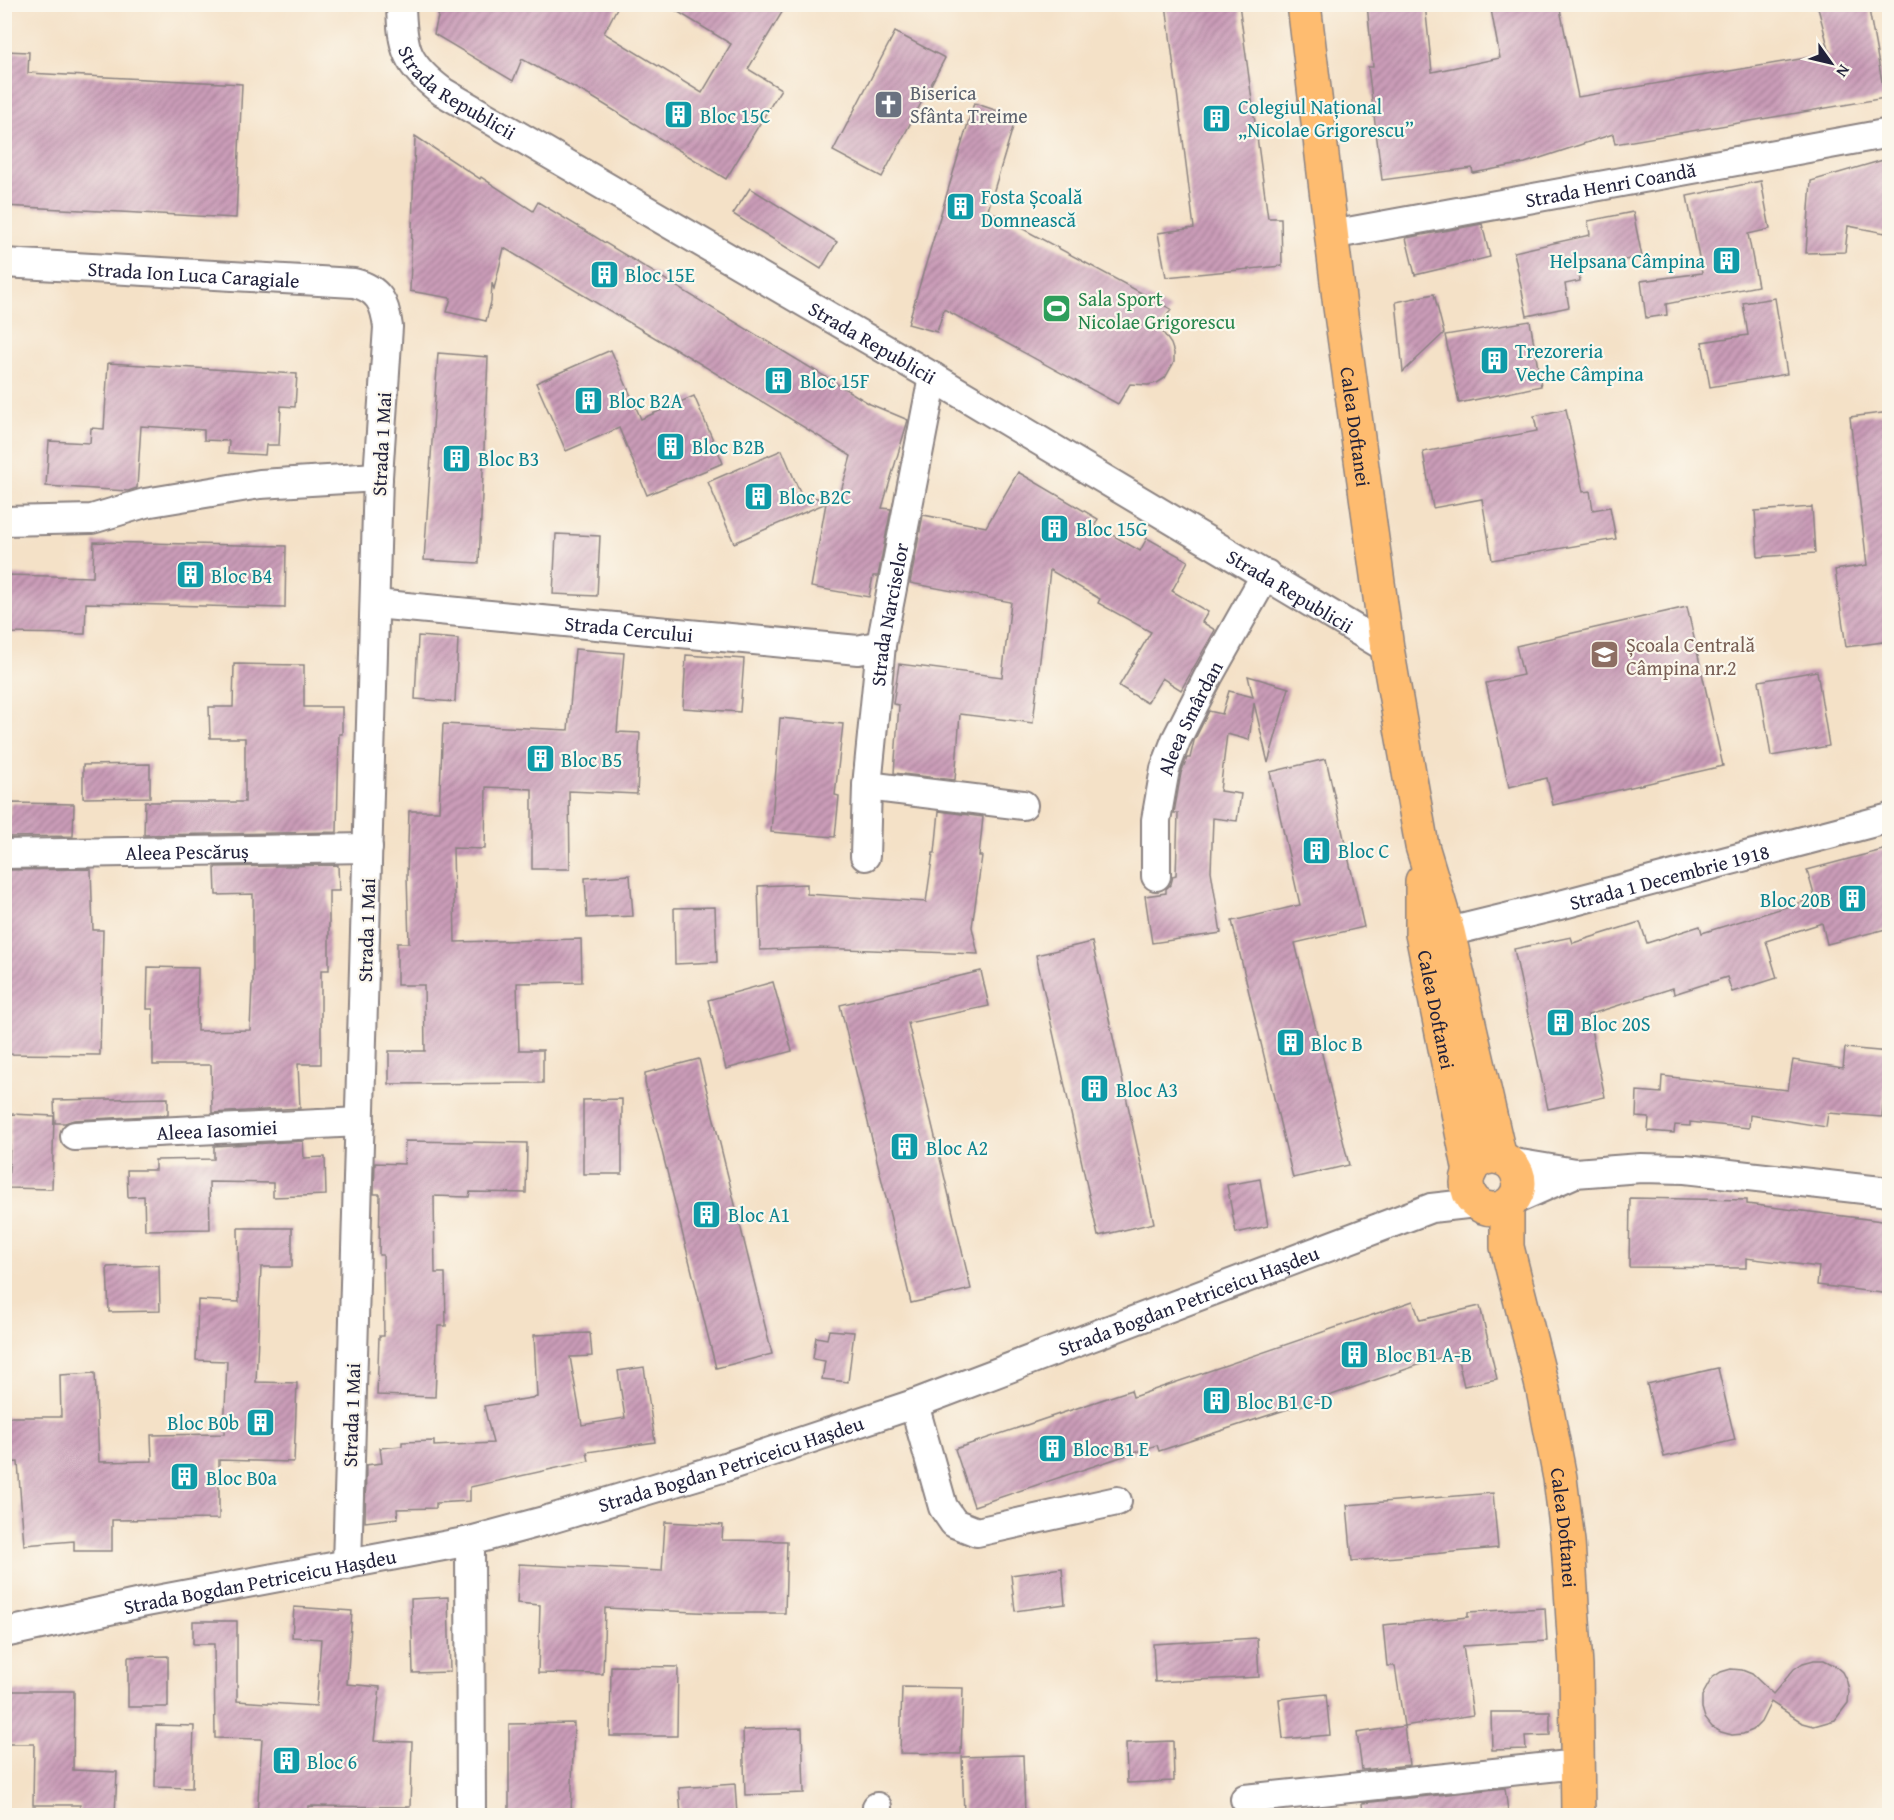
<svg xmlns="http://www.w3.org/2000/svg" width="1894" height="1820" viewBox="0 0 1894 1820" font-family="'Gentium Book Plus',serif">
<defs>
<pattern id="building-hatch" width="6" height="6" patternUnits="userSpaceOnUse" patternTransform="scale(1.5)"><rect width="6" height="6" fill="#ca9cb8"/><path d="M-1 1l2-2M0 6l6-6M5 7l2-2" fill="none" stroke="#a47f97"/></pattern>
</defs>
<rect width="100%" height="100%" fill="#fbf7ec"/>
<filter id="ink" filterUnits="userSpaceOnUse"><feTurbulence type="fractalNoise" baseFrequency=".0167" numOctaves="2"/><feDisplacementMap in="SourceGraphic" scale="12" xChannelSelector="R" yChannelSelector="G"/><feConvolveMatrix kernelMatrix="1 2 1 2 8 2 1 2 1" color-interpolation-filters="sRGB"/></filter>
<filter id="wash" filterUnits="userSpaceOnUse"><feTurbulence type="fractalNoise" baseFrequency=".008" numOctaves="4" result="noise"/><feDisplacementMap in="SourceGraphic" scale="24" xChannelSelector="R" yChannelSelector="G"/><feGaussianBlur stdDeviation="1.35" result="paint"/><feColorMatrix in="noise" values="0 0 0 0 0 0 0 0 0 0 0 0 0 0 0 0 0 1.4 0 .05"/><feComposite in="paint" operator="in"/></filter>
<g filter="url(#wash)">
<rect width="100%" height="100%" fill="#f4e1c7"/>
<g id="blocks">
<!-- building -->
<g fill="url(#building-hatch)">
<polygon points="441,4 619,4 604,33 702,93 731,44 665,4 787,4 748,69 781,89 726,179 592,97 522,59 513,81 434,34"/>
<polygon points="1166,4 1239,4 1268,218 1281,218 1282,266 1166,277 1158,233 1194,228"/>
<polygon points="1367,4 1425,4 1432,72 1500,58 1490,4 1559,4 1578,97 1830,54 1817,4 1868,4 1885,98 1615,144 1613,134 1525,163 1473,173 1472,168 1382,180 1368,67 1373,67"/>
<polygon points="895,32 945,58 882,177 833,151"/>
<polygon points="4,51 29,52 28,73 242,84 236,218 4,206"/>
<polygon points="974,103 1016,117 988,210 1171,309 1160,328 1171,344 1174,353 1174,362 1165,378 1157,383 1148,385 1130,384 1118,404 944,309 937,332 908,324"/>
<polygon points="415,136 480,179 481,177 533,211 538,202 870,404 908,420 882,508 891,509 878,576 873,576 869,597 811,587 826,503 734,543 708,482 782,450 801,495 838,502 851,456 673,347 674,349 504,248 494,289 492,283 491,302 486,321 447,312 451,298 410,291"/>
<polygon points="1890,158 1890,209 1885,233 1848,226 1845,252 1806,253 1811,181"/>
<polygon points="1761,181 1770,229 1748,234 1758,286 1666,304 1667,315 1646,318 1641,281 1702,273 1687,196"/>
<polygon points="750,188 837,242 821,269 733,214"/>
<polygon points="1633,212 1642,257 1578,268 1580,281 1565,284 1569,307 1527,316 1514,252 1590,235 1588,221"/>
<polygon points="1482,224 1490,257 1415,275 1406,238"/>
<polygon points="1434,294 1444,333 1403,372 1396,302"/>
<polygon points="1775,298 1787,374 1710,387 1702,342 1748,335 1743,303"/>
<polygon points="1530,321 1541,386 1459,403 1445,335"/>
<polygon points="611,350 641,419 694,396 723,463 647,495 619,428 566,451 536,383"/>
<polygon points="438,353 488,357 479,563 424,560"/>
<polygon points="108,363 297,374 295,407 281,406 279,445 266,445 265,455 228,453 229,441 204,440 204,430 141,426 137,488 128,491 46,486 49,441 90,443 91,428 104,429"/>
<polygon points="1566,409 1583,492 1590,491 1593,510 1610,507 1616,539 1492,560 1482,499 1433,508 1423,452 1537,431 1534,416"/>
<polygon points="1890,412 1890,641 1846,647 1835,570 1867,565 1850,417"/>
<polygon points="1018,472 1098,519 1095,525 1140,551 1147,538 1188,561 1172,591 1208,612 1202,622 1215,630 1181,690 1162,678 1147,703 1119,686 1151,632 1098,603 1100,599 1050,570 1033,723 960,714 955,780 894,773 899,705 893,704 899,664 1002,677 1011,602 910,583 923,515 986,527"/>
<polygon points="1812,507 1815,553 1758,557 1755,511"/>
<polygon points="556,534 600,536 597,596 553,594"/>
<polygon points="94,542 286,546 285,608 86,603 85,634 4,633 4,575 93,577"/>
<polygon points="1687,607 1723,766 1553,805 1547,778 1509,787 1486,683 1523,675 1516,646"/>
<polygon points="418,636 458,639 455,702 415,699"/>
<polygon points="575,649 624,653 617,732 640,733 637,794 569,791 570,869 532,869 532,789 486,787 485,849 453,848 455,942 581,939 582,982 517,983 519,1050 543,1050 543,1083 389,1084 389,1051 425,1051 424,985 397,985 397,943 409,943 407,876 409,811 439,811 443,724 568,730"/>
<polygon points="686,655 744,659 740,712 683,708"/>
<polygon points="234,664 304,665 304,707 342,707 342,734 339,734 337,832 144,835 145,802 245,802 245,738 210,738 209,707 233,707"/>
<polygon points="1817,671 1829,746 1771,756 1759,681"/>
<polygon points="1248,676 1289,688 1268,763 1254,703 1249,740 1227,734 1220,791 1241,794 1237,821 1213,818 1211,871 1221,933 1152,943 1145,896 1166,893 1166,889 1171,884 1173,876 1176,875 1178,813 1174,813 1181,773 1187,758 1190,758 1194,741 1209,711 1222,714 1229,691 1253,697"/>
<polygon points="780,718 843,724 835,795 839,796 835,837 771,832"/>
<polygon points="1326,759 1364,927 1295,943 1349,1165 1293,1178 1232,921 1300,905 1270,772"/>
<polygon points="150,764 150,797 83,798 83,765"/>
<polygon points="10,803 74,804 73,836 9,837"/>
<polygon points="939,811 983,817 979,856 982,856 972,927 978,954 818,948 760,950 758,886 807,884 807,894 926,902 933,853 935,853"/>
<polygon points="1890,848 1890,928 1827,944 1822,923 1766,941 1777,978 1732,992 1727,977 1674,994 1673,988 1588,1015 1605,1097 1548,1109 1514,949 1571,937 1573,943 1640,922 1647,943 1700,926 1702,933 1815,898 1807,870"/>
<polygon points="338,865 339,891 329,891 329,970 321,970 321,1064 298,1064 300,1108 212,1113 211,1065 153,1065 153,1009 147,1009 148,967 198,968 197,1031 250,1030 252,985 253,985 253,894 216,895 215,867"/>
<polygon points="91,869 93,930 103,930 100,1055 4,1054 4,873 8,873 8,870"/>
<polygon points="630,875 633,916 587,918 585,878"/>
<polygon points="715,907 717,962 675,964 674,908"/>
<polygon points="1092,942 1154,1223 1098,1236 1036,955"/>
<polygon points="981,971 989,1006 908,1023 971,1289 911,1303 840,1005"/>
<polygon points="773,982 792,1051 726,1069 708,1000"/>
<polygon points="1845,1048 1889,1052 1882,1117 1828,1113 1826,1127 1750,1115 1749,1128 1690,1122 1690,1126 1675,1125 1674,1133 1648,1131 1649,1118 1636,1117 1637,1091 1661,1093 1662,1076 1788,1090 1793,1060 1843,1068"/>
<polygon points="699,1059 772,1354 716,1368 645,1083 645,1073"/>
<polygon points="168,1098 168,1115 74,1120 65,1123 55,1123 54,1100"/>
<polygon points="622,1099 622,1174 583,1174 583,1100"/>
<polygon points="11,1114 54,1116 52,1189 8,1188"/>
<polygon points="303,1141 304,1158 325,1157 326,1195 273,1197 273,1183 209,1182 210,1229 145,1230 144,1196 128,1197 127,1170 155,1170 155,1160 214,1159 214,1146"/>
<polygon points="405,1141 527,1143 526,1193 470,1192 469,1197 434,1196 435,1273 445,1273 446,1326 438,1326 435,1397 377,1395 379,1336 384,1336 383,1255 379,1255 380,1194 374,1194 375,1163 404,1164"/>
<polygon points="1260,1179 1268,1226 1236,1233 1227,1185"/>
<polygon points="1630,1198 1747,1200 1747,1204 1890,1222 1890,1294 1817,1285 1819,1267 1746,1258 1746,1268 1629,1267"/>
<polygon points="238,1228 292,1228 292,1267 261,1267 256,1382 297,1383 294,1462 219,1460 219,1519 112,1520 112,1551 74,1551 74,1541 24,1545 18,1462 5,1463 5,1417 61,1417 60,1375 95,1373 99,1462 152,1461 151,1435 224,1434 227,1361 196,1360 198,1300 239,1302"/>
<polygon points="159,1265 160,1311 109,1312 107,1267"/>
<polygon points="1413,1301 1420,1320 1480,1306 1497,1379 1464,1386 1456,1352 1297,1407 1297,1406 1159,1451 1157,1445 974,1506 955,1449 1131,1390 1133,1397"/>
<polygon points="829,1330 854,1332 848,1382 822,1379 825,1361 813,1359 816,1337 827,1339"/>
<polygon points="590,1333 592,1356 570,1357 582,1425 625,1418 618,1371 644,1367 655,1442 587,1452 589,1461 470,1487 470,1501 436,1503 436,1508 397,1509 398,1518 365,1522 366,1465 382,1463 380,1448 402,1446 402,1442 434,1441 434,1446 493,1443 484,1406 537,1397 534,1335"/>
<polygon points="1718,1368 1735,1440 1664,1457 1647,1384"/>
<polygon points="1493,1493 1498,1548 1352,1561 1347,1505"/>
<polygon points="665,1522 723,1525 722,1540 787,1541 785,1613 718,1613 605,1608 603,1674 538,1673 540,1605 517,1603 519,1564 662,1571"/>
<polygon points="1062,1568 1065,1604 1015,1611 1011,1575"/>
<polygon points="448,1597 450,1672 413,1673 411,1599"/>
<polygon points="294,1607 352,1611 347,1684 380,1687 374,1741 412,1742 410,1807 309,1806 308,1815 257,1815 262,1739 215,1738 214,1644 193,1644 193,1621 237,1621 237,1701 316,1706 321,1639 292,1637"/>
<polygon points="1545,1608 1547,1641 1463,1646 1473,1715 1404,1726 1395,1666 1387,1666 1383,1625 1468,1617 1468,1612"/>
<polygon points="1257,1638 1259,1677 1155,1682 1153,1644"/>
<polygon points="168,1656 168,1707 128,1707 128,1657"/>
<polygon points="1814,1660 1824,1660 1834,1665 1842,1672 1847,1682 1849,1692 1848,1703 1835,1720 1814,1726 1803,1723 1771,1702 1761,1722 1753,1730 1743,1734 1732,1735 1721,1732 1712,1727 1705,1718 1702,1708 1702,1696 1712,1678 1721,1672 1731,1669 1742,1670 1752,1674 1773,1694 1794,1669 1803,1663"/>
<polygon points="611,1666 678,1667 677,1736 610,1736"/>
<polygon points="902,1687 963,1688 961,1754 900,1753"/>
<polygon points="4,1691 74,1691 73,1770 117,1772 115,1815 80,1815 80,1805 33,1805 34,1744 4,1744"/>
<polygon points="1326,1694 1330,1735 1283,1739 1279,1699"/>
<polygon points="1491,1712 1550,1712 1550,1735 1525,1736 1526,1749 1492,1750"/>
<polygon points="574,1723 571,1815 509,1815 509,1724"/>
<polygon points="156,1725 194,1726 192,1788 155,1787"/>
<polygon points="1404,1726 1409,1765 1362,1770 1357,1733"/>
<polygon points="802,1728 804,1793 745,1795 743,1730"/>
<polygon points="1173,1741 1174,1781 1127,1783 1126,1743"/>
<polygon points="1023,1755 1025,1815 964,1815 962,1757"/>
<polygon points="735,1784 737,1815 681,1815 679,1788"/>
<polygon points="1505,1788 1508,1811 1471,1815 1363,1815 1362,1803"/>
</g>
</g>
</g>
<g filter="url(#ink)">
<use href="#blocks" fill-opacity="0" stroke="#8b8281" stroke-width="1.5"/>
<g fill="none" stroke-linecap="round" stroke-linejoin="round">
<defs>
<g id="minor">
<path id="s1" d="M 401,4 C 402,50 406,64 443,92 L 933,377 L 1387,648"/>
<path id="s2" d="M 1331,235 L 1890,133"/>
<path id="s3" d="M 4,263 L 354,283 C 379,289 385,303 388,327 L 378,477 L 347,1565"/>
<polyline points="4,521 92,519 145,503 260,484 378,477"/>
<path id="s4" d="M 375,604 L 858,650 L 881,645"/>
<polyline points="867,786 1023,805"/>
<path id="s5" d="M 4,854 L 368,848"/>
<path id="s6" d="M 865,856 L 867,786 L 881,645 L 933,377"/>
<path id="s7" d="M 1156,876 L 1156,820 L 1165,769 L 1176,740 L 1208,677 L 1266,574"/>
<path id="s8" d="M 1448,932 L 1560,905 L 1890,818"/>
<path id="s9" d="M 75,1136 L 360,1122"/>
<polyline points="1508,1162 1575,1173 1641,1168 1685,1169 1890,1192"/>
<polyline points="1514,1200 1575,1173"/>
<polyline points="914,1404 943,1507 954,1523 977,1532 1117,1501"/>
<polyline points="470,1541 471,1816"/>
<path id="s10" d="M 4,1633 L 141,1603 L 470,1541 L 544,1521 L 725,1467 L 914,1404 L 1431,1208 L 1476,1203"/>
<polyline points="1245,1799 1578,1764"/>
<polyline points="877,1807 877,1816"/>
</g>
<g id="major">
<path id="s11" d="M 1304,4 L 1340,307 L 1387,648 L 1422,846 L 1448,932 L 1500,1158"/>
<path id="s12" d="M 1422,881 L 1422,934 L 1470,1172"/>
<circle cx="1493" cy="1183" r="26"/>
<path id="s13" d="M 1507,1206 L 1507,1247 L 1543,1390 L 1560,1478 L 1568,1542 L 1576,1667 L 1578,1816"/>
</g>
</defs>
<!-- minor casing -->
<use href="#minor" stroke="#8b8281" stroke-width="32"/>
<!-- major casing -->
<use href="#major" stroke="#8b8281" stroke-width="36"/>
<!-- minor -->
<use href="#minor" stroke="#fff" stroke-width="28"/>
<!-- major -->
<use href="#major" stroke="#febc70" stroke-width="33"/>
</g>
</g>
<!-- icons -->
<defs>
<symbol id="church-square" viewBox="-11 -11 22 22"><rect x="-9" y="-9" width="18" height="18" rx="4" fill="#6b7280" stroke="#fbf7ec"/><path d="M-1.2-6h2.4v3.5h3.3v2.4h-3.3V6h-2.4V-.1h-3.3v-2.4h3.3Z" fill="#fff"/></symbol>
<symbol id="building-square" viewBox="-11 -11 22 22"><rect x="-9" y="-9" width="18" height="18" rx="4" fill="#0f9aa8" stroke="#fbf7ec"/><path d="M-4-6H4V6H1V3H-1V6H-4ZM-2.5-4.3h1.7v1.8h-1.7ZM.8-4.3h1.7v1.8H.8ZM-2.5-1h1.7V.8h-1.7ZM.8-1h1.7V.8H.8Z" fill="#fff"/></symbol>
<symbol id="stadium-square" viewBox="-11 -11 22 22"><rect x="-9" y="-9" width="18" height="18" rx="4" fill="#2e9e5b" stroke="#fbf7ec"/><path d="M0-5a6.5 5 0 1 0 0 10a6.5 5 0 1 0 0-10ZM-3.5-1.8h7v3.6h-7Z" fill="#fff"/></symbol>
<symbol id="school-square" viewBox="-11 -11 22 22"><rect x="-9" y="-9" width="18" height="18" rx="4" fill="#8d6e63" stroke="#fbf7ec"/><path d="M0-5L7-2L0 1L-7-2ZM-4 1L0 2.5L4 1V4Q0 6-4 4Z" fill="#fff"/></symbol>
</defs>
<g fill-rule="evenodd">
<use href="#church-square" x="872" y="88" width="33" height="33"/>
<use href="#building-square" x="662" y="98" width="33" height="33"/>
<use href="#building-square" x="1200" y="102" width="33" height="33"/>
<use href="#building-square" x="944" y="190" width="33" height="33"/>
<use href="#building-square" x="1710" y="244" width="33" height="33"/>
<use href="#building-square" x="588" y="258" width="33" height="33"/>
<use href="#stadium-square" x="1040" y="292" width="33" height="33"/>
<use href="#building-square" x="1478" y="344" width="33" height="33"/>
<use href="#building-square" x="762" y="364" width="33" height="33"/>
<use href="#building-square" x="572" y="384" width="33" height="33"/>
<use href="#building-square" x="654" y="430" width="33" height="33"/>
<use href="#building-square" x="440" y="442" width="33" height="33"/>
<use href="#building-square" x="742" y="480" width="33" height="33"/>
<use href="#building-square" x="1038" y="512" width="33" height="33"/>
<use href="#building-square" x="174" y="558" width="33" height="33"/>
<use href="#school-square" x="1588" y="638" width="33" height="33"/>
<use href="#building-square" x="524" y="742" width="33" height="33"/>
<use href="#building-square" x="1300" y="834" width="33" height="33"/>
<use href="#building-square" x="1836" y="882" width="33" height="33"/>
<use href="#building-square" x="1544" y="1006" width="33" height="33"/>
<use href="#building-square" x="1274" y="1026" width="33" height="33"/>
<use href="#building-square" x="1078" y="1072" width="33" height="33"/>
<use href="#building-square" x="888" y="1130" width="33" height="33"/>
<use href="#building-square" x="690" y="1198" width="33" height="33"/>
<use href="#building-square" x="1338" y="1338" width="33" height="33"/>
<use href="#building-square" x="1200" y="1384" width="33" height="33"/>
<use href="#building-square" x="244" y="1406" width="33" height="33"/>
<use href="#building-square" x="1036" y="1432" width="33" height="33"/>
<use href="#building-square" x="168" y="1460" width="33" height="33"/>
<use href="#building-square" x="270" y="1744" width="33" height="33"/>
</g>
<g text-anchor="middle" dominant-baseline="central" stroke-width="4.5" stroke-linejoin="round" paint-order="stroke">
<!-- street labels -->
<g font-size="20" fill="#22223b" stroke="#fbf7ec">
<text stroke="none"><textPath href="#s1" startOffset="114">Strada Republicii</textPath></text>
<text stroke="none"><textPath href="#s2" startOffset="284">Strada Henri Coandă</textPath></text>
<text stroke="none"><textPath href="#s3" startOffset="190">Strada Ion Luca Caragiale</textPath></text>
<text stroke="none"><textPath href="#s1" startOffset="600">Strada Republicii</textPath></text>
<text stroke="none"><textPath href="#s11" startOffset="426">Calea Doftanei</textPath></text>
<text transform="translate(381 444) rotate(-87)">Strada 1 Mai</text>
<text stroke="none"><textPath href="#s1" startOffset="1086">Strada Republicii</textPath></text>
<text stroke="none"><textPath href="#s6" startOffset="243">Strada Narciselor</textPath></text>
<text stroke="none"><textPath href="#s4" startOffset="255">Strada Cercului</textPath></text>
<text stroke="none"><textPath href="#s7" startOffset="164">Aleea Smârdan</textPath></text>
<text stroke="none"><textPath href="#s5" startOffset="183">Aleea Pescăruș</textPath></text>
<text stroke="none"><textPath href="#s8" startOffset="228">Strada 1 Decembrie 1918</textPath></text>
<text transform="translate(366 930) rotate(-88)">Strada 1 Mai</text>
<text stroke="none"><textPath href="#s12" startOffset="130">Calea Doftanei</textPath></text>
<text stroke="none"><textPath href="#s9" startOffset="142">Aleea Iasomiei</textPath></text>
<text stroke="none"><textPath href="#s10" startOffset="1233">Strada Bogdan Petriceicu Hașdeu</textPath></text>
<text transform="translate(351 1415) rotate(-88)">Strada 1 Mai</text>
<text stroke="none"><textPath href="#s10" startOffset="747">Strada Bogdan Petriceicu Hașdeu</textPath></text>
<text stroke="none"><textPath href="#s13" startOffset="328">Calea Doftanei</textPath></text>
<text stroke="none"><textPath href="#s10" startOffset="261">Strada Bogdan Petriceicu Hașdeu</textPath></text>
</g>
<!-- worship labels -->
<g font-size="20" fill="#5b616d" stroke="#fbf7ec" text-anchor="start">
<text x="910" y="92">Biserica<tspan x="910" dy="23">Sfânta Treime</tspan></text>
</g>
<!-- culture labels -->
<g font-size="20" fill="#0d838f" stroke="#fbf7ec" text-anchor="start">
<text x="1238" y="106">Colegiul Național<tspan x="1238" dy="23">„Nicolae Grigorescu”</tspan></text>
<text x="700" y="115">Bloc 15C</text>
<text x="981" y="196">Fosta Școală<tspan x="981" dy="23">Domnească</tspan></text>
<text x="1705" y="260" text-anchor="end">Helpsana Câmpina</text>
<text x="625" y="274">Bloc 15E</text>
<text x="1515" y="350">Trezoreria<tspan x="1515" dy="23">Veche Câmpina</tspan></text>
<text x="800" y="380">Bloc 15F</text>
<text x="609" y="400">Bloc B2A</text>
<text x="692" y="446">Bloc B2B</text>
<text x="478" y="458">Bloc B3</text>
<text x="779" y="496">Bloc B2C</text>
<text x="1076" y="528">Bloc 15G</text>
<text x="211" y="575">Bloc B4</text>
<text x="561" y="759">Bloc B5</text>
<text x="1338" y="850">Bloc C</text>
<text x="1831" y="899" text-anchor="end">Bloc 20B</text>
<text x="1581" y="1023">Bloc 20S</text>
<text x="1311" y="1043">Bloc B</text>
<text x="1116" y="1089">Bloc A3</text>
<text x="926" y="1147">Bloc A2</text>
<text x="728" y="1214">Bloc A1</text>
<text x="1376" y="1354">Bloc B1 A-B</text>
<text x="1237" y="1401">Bloc B1 C-D</text>
<text x="239" y="1422" text-anchor="end">Bloc B0b</text>
<text x="1073" y="1448">Bloc B1 E</text>
<text x="206" y="1477">Bloc B0a</text>
<text x="307" y="1761">Bloc 6</text>
</g>
<!-- leisure labels -->
<g font-size="20" fill="#27864d" stroke="#fbf7ec" text-anchor="start">
<text x="1078" y="298">Sala Sport<tspan x="1078" dy="23">Nicolae Grigorescu</tspan></text>
</g>
<!-- education labels -->
<g font-size="20" fill="#785e54" stroke="#fbf7ec" text-anchor="start">
<text x="1626" y="644">Școala Centrală<tspan x="1626" dy="23">Câmpina nr.2</tspan></text>
</g>
</g>
<!-- margin -->
<rect width="1894" height="1820" fill="none" stroke="#fbf7ec" stroke-width="24"/>
<!-- north arrow -->
<g transform="translate(1831 63) rotate(124)" stroke="#fbf7ec" stroke-width="4.5" paint-order="stroke">
<path d="M0-4.5L10 22L0 15L-10 22Z" fill="#22223b"/>
<text y="-9" font-size="16" font-weight="bold" text-anchor="middle" fill="#22223b">N</text>
</g>
</svg>
